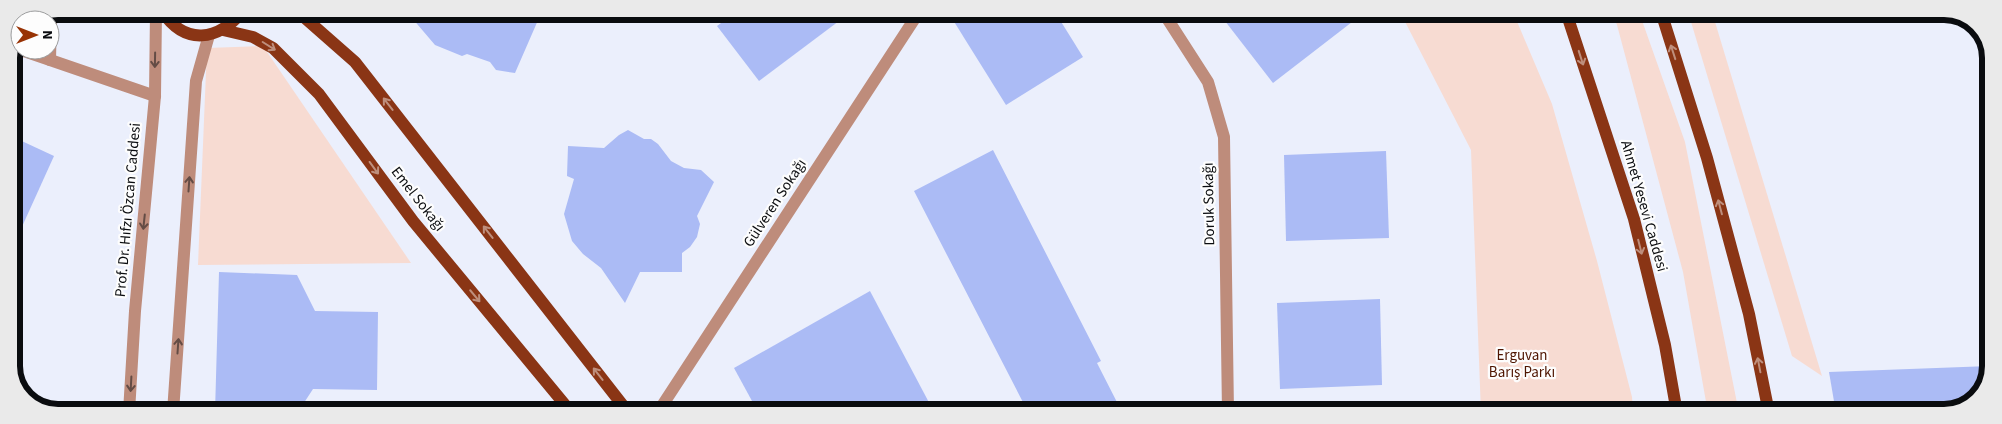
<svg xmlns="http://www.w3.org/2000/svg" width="2002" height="424" viewBox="0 0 2002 424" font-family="'Source Sans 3',sans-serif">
<rect width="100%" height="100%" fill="#ebeffc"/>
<!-- green -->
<g fill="#f7dbd2">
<polygon points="1400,12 1513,12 1552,104 1597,261 1632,397 1633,413 1481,413 1471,150"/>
<polygon points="1612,12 1639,12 1685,142 1739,413 1708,413 1683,272 1617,25"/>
<polygon points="1688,12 1712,12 1822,376 1792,356"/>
<polygon points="263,46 411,263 198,265 207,48"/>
</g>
<!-- building -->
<g fill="#abbbf5">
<polygon points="406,11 542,11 515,73 496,70 490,62 467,54 462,56 435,45"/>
<polygon points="736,12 851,12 759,81 717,26"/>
<polygon points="948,12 1055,12 1083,57 1006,105"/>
<polygon points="1218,12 1365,12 1273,83"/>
<polygon points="628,130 644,139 651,139 658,144 671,161 684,168 701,170 714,182 697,216 700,224 697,237 690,247 682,253 682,272 640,272 625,303 601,268 583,254 572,241 564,214 574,179 567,176 568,146 604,148 619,135"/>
<polygon points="11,136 54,156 11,251"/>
<polygon points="993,150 1101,361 1097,363 1122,412 1028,412 914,191"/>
<polygon points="1386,151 1389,238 1286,241 1284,155"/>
<polygon points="219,272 297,275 315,311 378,312 377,390 313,389 298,412 215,412"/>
<polygon points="870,291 934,412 758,412 734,368"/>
<polygon points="1380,299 1382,385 1280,389 1277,303"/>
<polygon points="1990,366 1990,375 1974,401 1944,413 1836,413 1829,372"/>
</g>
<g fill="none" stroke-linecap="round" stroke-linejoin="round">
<!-- minor -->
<g stroke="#be8c7b" stroke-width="12">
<polyline points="1163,12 1208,82 1224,137 1228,412"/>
<polyline points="21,50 155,96"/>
<polyline points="50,60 51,14"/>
<polyline points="129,412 135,311 155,96 156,11"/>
<polyline points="173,412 196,81 209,35"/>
<polyline points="658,412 919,12"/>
</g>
<!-- major -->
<g stroke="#8a3515" stroke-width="12">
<path d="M 162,11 C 185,46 218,41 243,11"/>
<polyline points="297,11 355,62 628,412"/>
<polyline points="1566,12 1634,219 1665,345 1677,413"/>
<polyline points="1661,12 1707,158 1749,314 1769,413"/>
<polyline points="223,30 253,37 273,48 319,94 413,221 571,412"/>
</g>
</g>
<!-- one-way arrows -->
<defs><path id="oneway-shaft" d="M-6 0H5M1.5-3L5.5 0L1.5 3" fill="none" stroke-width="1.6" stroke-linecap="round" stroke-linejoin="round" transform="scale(1.25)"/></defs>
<g stroke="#be8f7d">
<use href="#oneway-shaft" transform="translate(269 46) rotate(32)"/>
<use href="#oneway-shaft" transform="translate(1673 52) rotate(-108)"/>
<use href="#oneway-shaft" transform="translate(1581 58) rotate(72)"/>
<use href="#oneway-shaft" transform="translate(388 104) rotate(-128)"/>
<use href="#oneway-shaft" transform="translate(374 168) rotate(54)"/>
<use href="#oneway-shaft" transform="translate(1720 207) rotate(-105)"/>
<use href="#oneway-shaft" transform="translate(488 232) rotate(-128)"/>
<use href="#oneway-shaft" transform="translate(1640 247) rotate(76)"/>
<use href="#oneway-shaft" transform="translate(475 296) rotate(50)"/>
<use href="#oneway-shaft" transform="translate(1759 365) rotate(-101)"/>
<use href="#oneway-shaft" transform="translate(598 374) rotate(-128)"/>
</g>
<g stroke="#644c45">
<use href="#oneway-shaft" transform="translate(155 60) rotate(91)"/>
<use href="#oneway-shaft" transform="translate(189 184) rotate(-86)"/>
<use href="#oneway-shaft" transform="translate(144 222) rotate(96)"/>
<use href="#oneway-shaft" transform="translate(178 346) rotate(-86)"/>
<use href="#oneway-shaft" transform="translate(131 384) rotate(93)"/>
</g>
<g text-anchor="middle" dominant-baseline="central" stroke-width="4.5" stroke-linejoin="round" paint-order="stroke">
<!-- street labels -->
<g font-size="15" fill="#0a0c0f" stroke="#fdfdfd">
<text transform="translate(418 199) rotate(52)">Emel Sokağı</text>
<text transform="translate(775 203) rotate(-57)">Gülveren Sokağı</text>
<text transform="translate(1209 204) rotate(-91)">Doruk Sokağı</text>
<text transform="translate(1644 206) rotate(74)">Ahmet Yesevi Caddesi</text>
<text transform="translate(128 210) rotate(-85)">Prof. Dr. Hıfzı Özcan Caddesi</text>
</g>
<!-- park labels -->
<g font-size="15" fill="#4f1500" stroke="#fdfdfd">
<text x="1522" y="355">Erguvan<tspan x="1522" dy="17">Barış Parkı</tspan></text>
</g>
</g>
<!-- crop -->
<path d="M0 0H2002V424H0ZM58 20H1944A38 38 0 0 1 1982 58V366A38 38 0 0 1 1944 404H58A38 38 0 0 1 20 366V58A38 38 0 0 1 58 20Z" fill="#eaeaea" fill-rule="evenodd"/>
<path fill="none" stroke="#0a0c0f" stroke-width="6" d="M58 20H1944A38 38 0 0 1 1982 58V366A38 38 0 0 1 1944 404H58A38 38 0 0 1 20 366V58A38 38 0 0 1 58 20Z"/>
<!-- north arrow -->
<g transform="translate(35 35) rotate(90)"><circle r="24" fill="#fdfdfd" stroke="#9c9d9e"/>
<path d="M0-4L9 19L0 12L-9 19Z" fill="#983305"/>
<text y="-8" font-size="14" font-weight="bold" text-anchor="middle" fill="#0a0c0f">N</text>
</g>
</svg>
